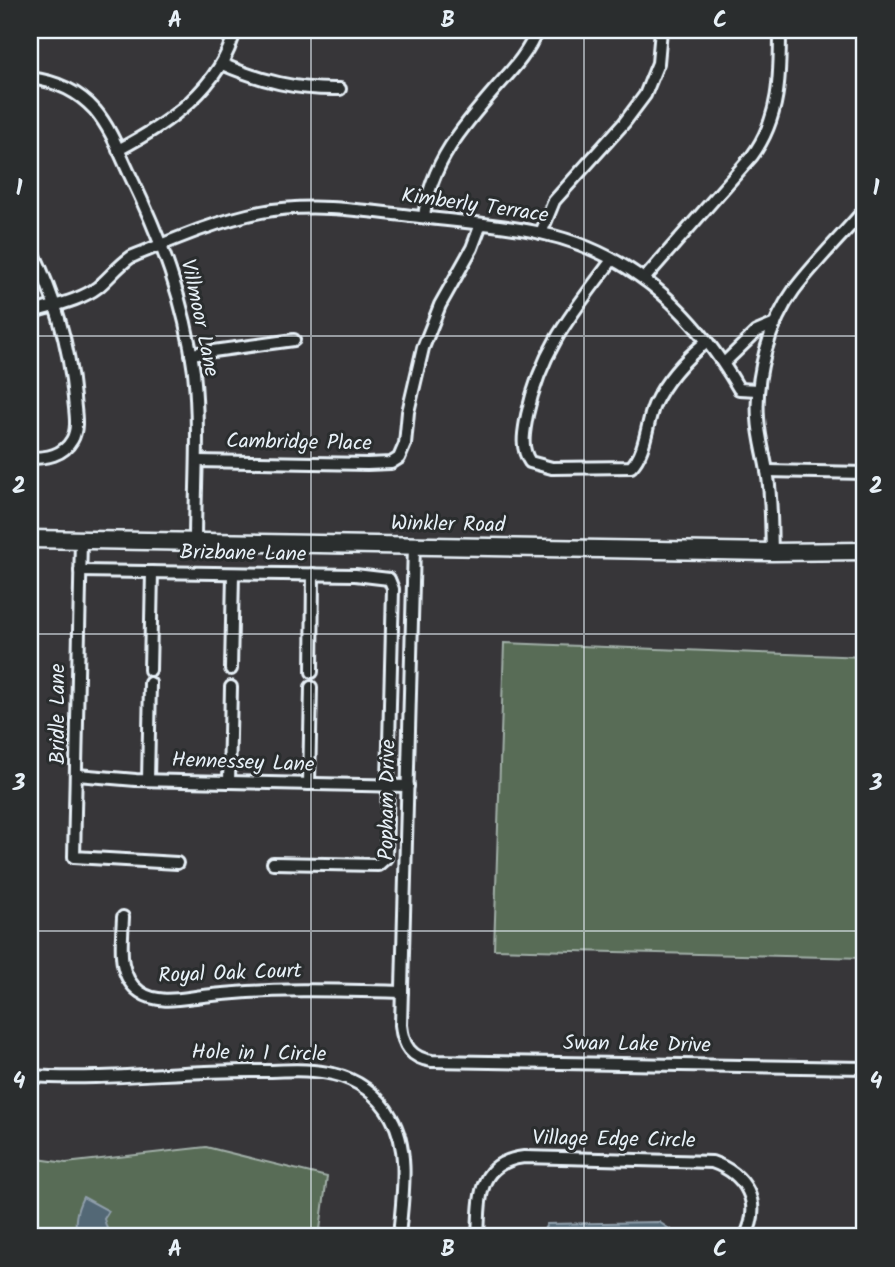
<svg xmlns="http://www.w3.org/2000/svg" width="895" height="1267" viewBox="0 0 895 1267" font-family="Kalam,sans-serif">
<rect width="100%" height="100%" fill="#373639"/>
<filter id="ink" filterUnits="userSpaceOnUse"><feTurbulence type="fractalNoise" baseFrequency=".0143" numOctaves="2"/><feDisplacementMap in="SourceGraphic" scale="14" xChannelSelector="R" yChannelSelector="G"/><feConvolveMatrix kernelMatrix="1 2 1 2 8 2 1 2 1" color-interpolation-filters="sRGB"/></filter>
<g filter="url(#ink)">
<!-- green -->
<g fill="#596c56" stroke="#a0aea7" stroke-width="2">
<polygon points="504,643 865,657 865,958 494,949"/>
<polygon points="206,1147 327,1177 319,1237 30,1237 30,1158 66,1163"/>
</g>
<!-- water -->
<g fill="#536776" stroke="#8f9eaa" stroke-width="2">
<path d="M 83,1197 L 109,1211 L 104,1219 L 107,1229 L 117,1237 L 77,1237 C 74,1222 76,1211 83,1197 Z"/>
<polygon points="659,1222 671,1230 670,1237 540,1237 547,1224"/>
</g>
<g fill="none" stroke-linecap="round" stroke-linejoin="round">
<!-- shore -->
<polyline stroke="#acbac4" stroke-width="2" points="547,1237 553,1231 656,1229 662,1233 664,1237"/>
<defs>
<g id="street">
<path d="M 222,64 C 261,81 297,90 340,89"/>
<path d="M 30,78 C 55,81 78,91 95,110 C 111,129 120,154 130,175 C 161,239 185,302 194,372 C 200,428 195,485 195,542"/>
<path d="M 118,150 C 168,124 221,87 235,30"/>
<path d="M 424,217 C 430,164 463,126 497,87 C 513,69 529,52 537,30"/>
<polyline points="541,233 554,201 624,123 645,95 658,63 661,30"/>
<path d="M 30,245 C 54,295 69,342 74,398 C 75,412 79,428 72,440 C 63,456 46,458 30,458"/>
<path d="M 612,260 C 573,312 541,349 527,415 C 524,432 520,447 530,462 L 552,468 L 631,467 C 646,452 646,425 654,405 C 666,379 685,359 707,341"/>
<path d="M 644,279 L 752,156 C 780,118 780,76 780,30"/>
<path d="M 30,313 C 51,306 80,301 98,287 C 109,278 118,266 131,257 C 173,240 216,221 261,212 C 313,202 367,211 420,217 C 460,222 501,224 541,233 C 630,252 694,312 739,389 L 758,390"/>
<polyline points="191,354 294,340"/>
<polyline points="724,363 756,332 775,324"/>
<polyline points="197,461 367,464 391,463 399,458 405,444 408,412 423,348 440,305 472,248 481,224"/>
<polyline points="767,471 865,473"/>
<polyline points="81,540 74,857 177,863"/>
<path d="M 414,546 L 401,1025 C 403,1046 411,1058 432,1061 L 865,1068"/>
<path d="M 772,552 C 771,525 772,498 767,471 C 764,453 759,437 758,418 C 755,376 769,324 794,290 C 815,262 842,236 865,209"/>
<polyline points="80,571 355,575 389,579 393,589 386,858 378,865 273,863"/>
<polyline points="231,669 233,574"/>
<polyline points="150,670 152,572"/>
<polyline points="312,672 313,574"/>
<polyline points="77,775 136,780 408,786"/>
<polyline points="148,780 150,683"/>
<polyline points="229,782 231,687"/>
<polyline points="309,784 311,687"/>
<path d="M 123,917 C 122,943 116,975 140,992 C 158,1005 184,998 203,996 C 270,988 336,990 402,992"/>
<path d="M 30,1076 C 106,1081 182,1070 259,1071 C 283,1071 309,1068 333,1074 C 357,1079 379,1095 391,1117 C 411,1151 402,1199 399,1237"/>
<path d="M 478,1237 C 480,1199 476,1163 524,1157 L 712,1162 C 746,1174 763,1203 745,1237"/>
</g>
<polyline id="secondary" points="30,539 772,552 865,551"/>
</defs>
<!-- street casing -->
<use href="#street" stroke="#e8f1f8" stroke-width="16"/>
<!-- secondary casing -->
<use href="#secondary" stroke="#e8f1f8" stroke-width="21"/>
<!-- street -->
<use href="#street" stroke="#2a2d2e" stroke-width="10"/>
<!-- secondary -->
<use href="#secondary" stroke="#2a2d2e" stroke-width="16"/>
</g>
</g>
<!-- grid -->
<path fill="none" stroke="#e8f1f8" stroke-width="2" stroke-opacity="0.55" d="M 311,30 L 311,1237M 584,30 L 584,1237M 30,336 L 865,336M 30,634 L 865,634M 30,931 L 865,931"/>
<g text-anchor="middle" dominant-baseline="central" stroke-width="6" stroke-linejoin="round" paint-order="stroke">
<!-- street labels -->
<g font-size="21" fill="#e8f1f8" stroke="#2a2d2e">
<text transform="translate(475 206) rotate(8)">Kimberly Terrace</text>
<text transform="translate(199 318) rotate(78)">Villmoor Lane</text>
<text transform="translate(299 443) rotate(1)">Cambridge Place</text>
<text transform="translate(448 525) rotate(1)">Winkler Road</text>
<text transform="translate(243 554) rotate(1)">Brizbane Lane</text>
<text transform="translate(58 714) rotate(-90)">Bridle Lane</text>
<text transform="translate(243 763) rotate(2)">Hennessey Lane</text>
<text transform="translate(388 800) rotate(-89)">Popham Drive</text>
<text transform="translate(230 974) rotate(-2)">Royal Oak Court</text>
<text transform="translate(637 1045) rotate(1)">Swan Lake Drive</text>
<text transform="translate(259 1054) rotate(1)">Hole in 1 Circle</text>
<text transform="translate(614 1140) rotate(1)">Village Edge Circle</text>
</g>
</g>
<!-- margin -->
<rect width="895" height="1267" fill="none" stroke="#2a2d2e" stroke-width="77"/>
<rect x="38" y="38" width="818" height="1190" fill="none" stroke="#e8f1f8" stroke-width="2.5"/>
<g font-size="23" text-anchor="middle" font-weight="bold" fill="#e8f1f8">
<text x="175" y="27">A</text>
<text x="448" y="27">B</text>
<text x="720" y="27">C</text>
<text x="19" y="195">1</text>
<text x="876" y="195">1</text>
<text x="19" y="493">2</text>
<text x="876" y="493">2</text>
<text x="19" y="790">3</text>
<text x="876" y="790">3</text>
<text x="19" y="1088">4</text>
<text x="876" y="1088">4</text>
<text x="175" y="1256">A</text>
<text x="448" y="1256">B</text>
<text x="720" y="1256">C</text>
</g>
</svg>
